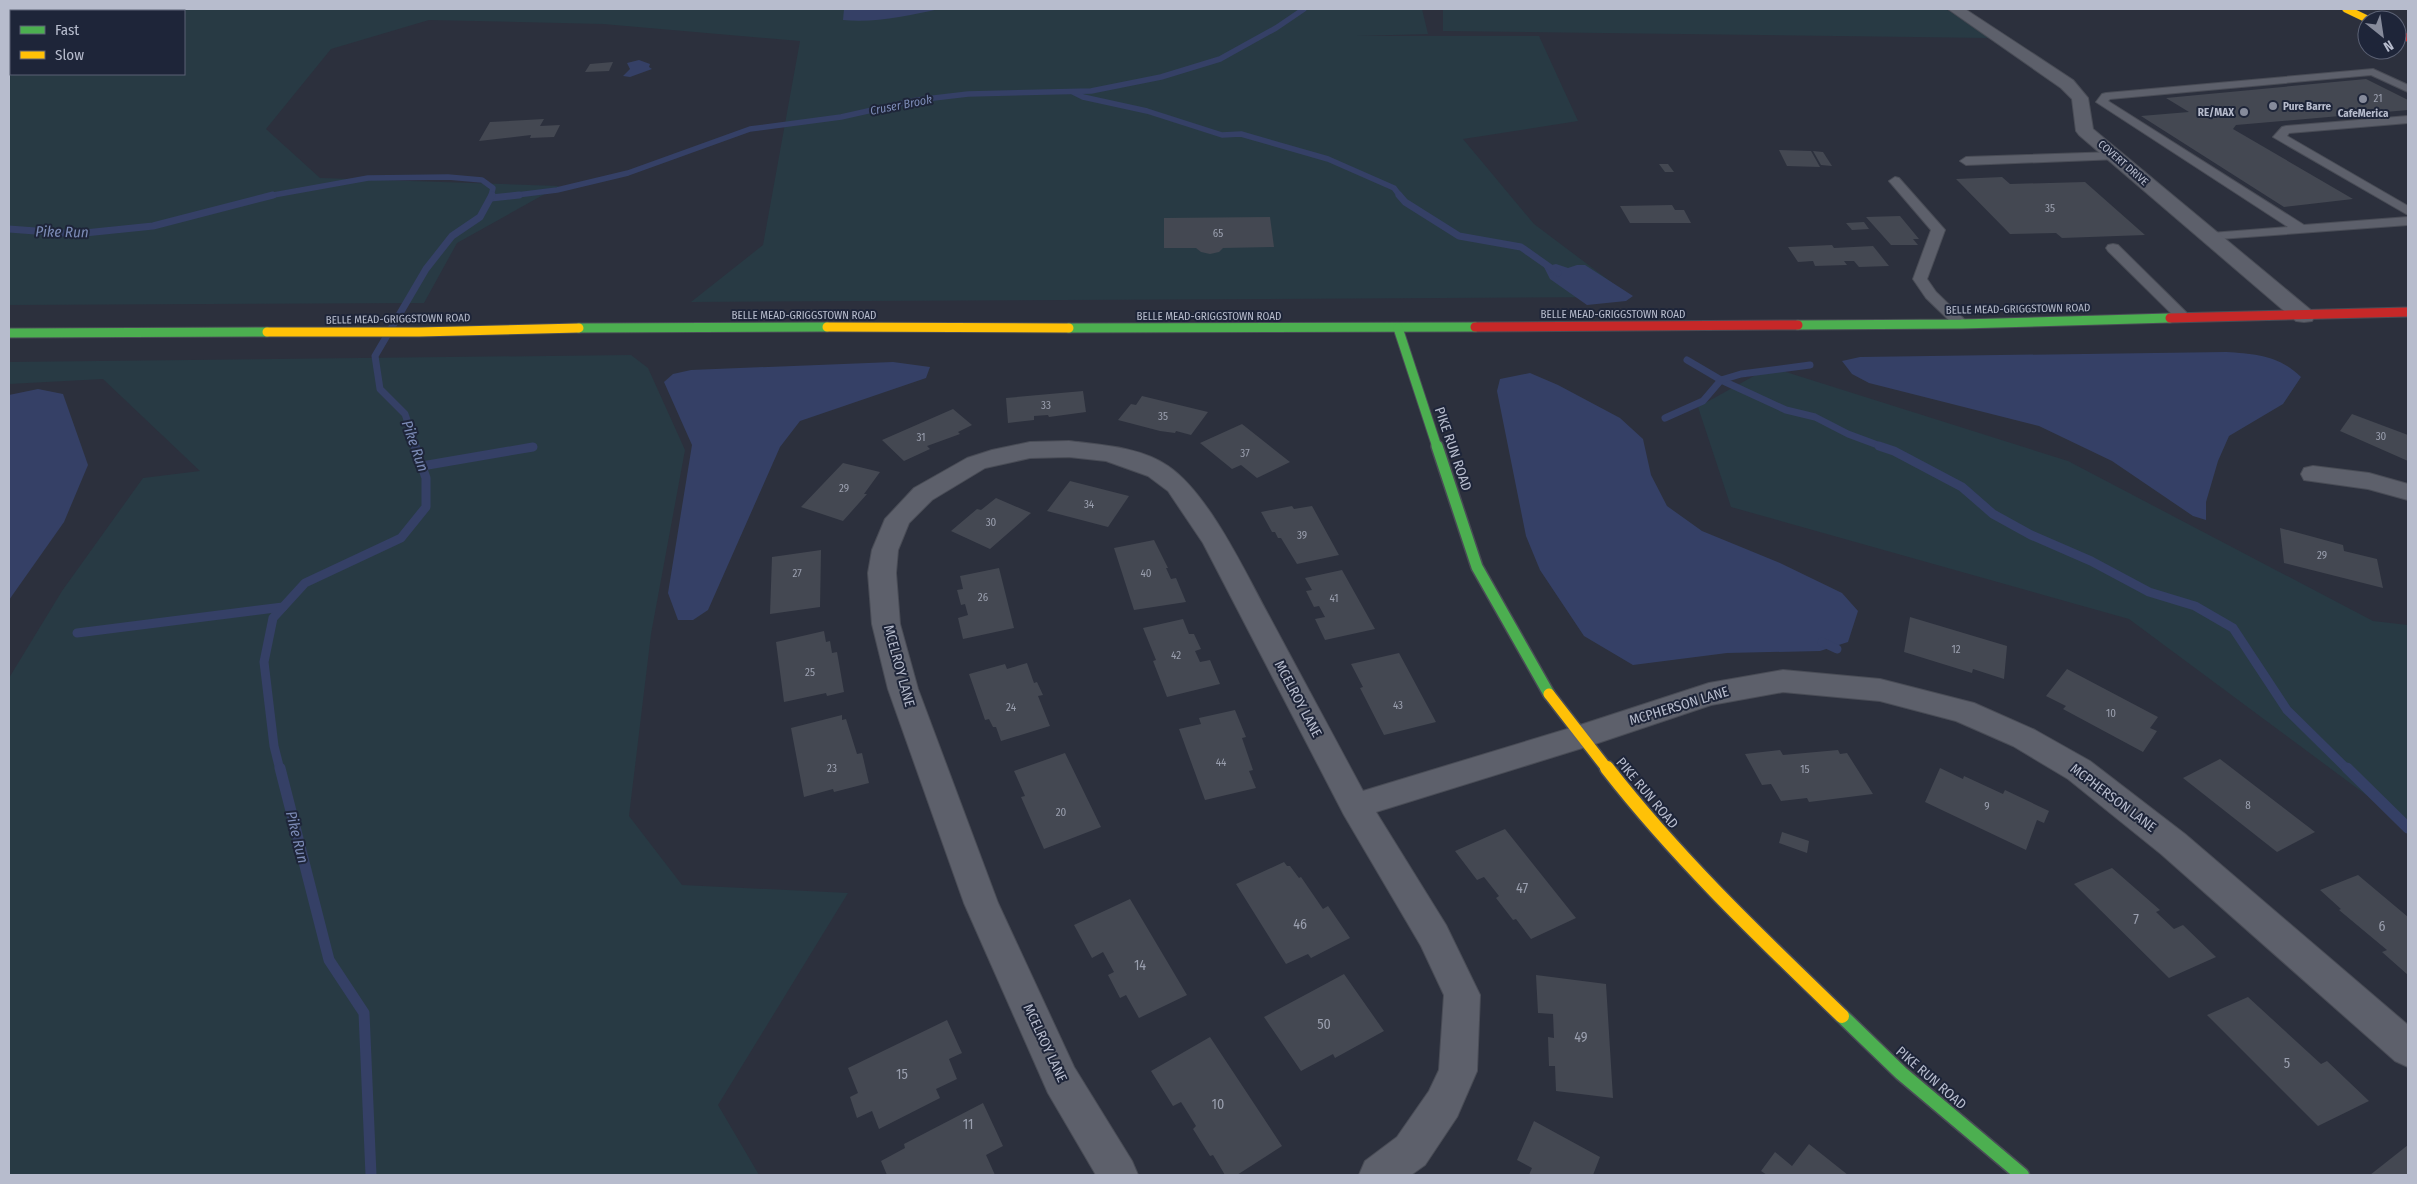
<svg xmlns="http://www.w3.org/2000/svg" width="2417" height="1184" viewBox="0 0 2417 1184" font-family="'Fira Sans Condensed',sans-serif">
<rect width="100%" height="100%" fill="#2c303d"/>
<!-- green -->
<g fill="#283a44" fill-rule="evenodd">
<path d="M 9,9 L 1422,9 L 1428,34 L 1357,36 L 1539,36 L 1578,121 L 1463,139 L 1534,224 L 1631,297 L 691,302 L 763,245 L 800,41 L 603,24 L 429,20 L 331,49 L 266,129 L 320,178 L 559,186 L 457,243 L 424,303 L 9,305 ZM 11,11 L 184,11 L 184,74 L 11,74 Z"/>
<polygon points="1443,9 1946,9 1990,38 1443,31"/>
<polygon points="631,355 648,368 685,450 651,634 629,816 682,885 848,893 718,1105 759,1175 9,1175 9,678 62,591 143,478 200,471 103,379 9,384 9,362"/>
<polygon points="1770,367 2068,461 2373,621 2408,625 2408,826 2129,619 1731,507 1698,407"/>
</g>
<!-- water -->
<g fill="#354066">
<path d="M 844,9 L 939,9 C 907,16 876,23 843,20 Z"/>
<polygon points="639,60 650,64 649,67 652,69 630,77 623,76 630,69 627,63"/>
<polygon points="1556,264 1568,268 1577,265 1585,265 1633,296 1626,301 1587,305 1550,279 1544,267"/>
<path d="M 2226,352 C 2256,354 2278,355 2301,377 L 2283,404 L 2229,436 L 2218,461 L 2206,502 L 2206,520 L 2193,516 L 2112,461 L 2039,426 L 1869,383 L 1852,374 L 1842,361 L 1860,357 Z"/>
<polygon points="893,362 930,367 926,378 800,421 780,447 708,610 693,620 678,620 668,593 692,445 664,382 673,374 691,370"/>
<polygon points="1530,373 1558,385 1620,418 1643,439 1651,475 1667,506 1702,531 1780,563 1842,593 1858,611 1848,642 1820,651 1727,653 1633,665 1584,636 1540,570 1526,536 1497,391 1500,379"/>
<polygon points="38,389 63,394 88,465 64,522 9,600 9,395"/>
</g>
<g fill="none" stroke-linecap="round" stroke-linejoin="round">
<!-- stream-far3 -->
<g stroke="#354066" stroke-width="5.5">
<polyline points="1073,92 1083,97 1147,111 1222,135 1241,134 1328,159 1394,188 1400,196"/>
<polyline points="268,196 368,178 448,177 482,180 493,188 491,196"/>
<polyline points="509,196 557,190 628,173 750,129 841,117 917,100 968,94 1091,91 1161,77 1220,59 1276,28 1304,9"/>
</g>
<!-- stream-far2 -->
<g stroke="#354066" stroke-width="7">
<polyline points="1399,195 1405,202 1459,236 1521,247 1558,273"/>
<polyline points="491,198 519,195"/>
<polyline points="9,229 75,234 153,226 273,195"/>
<polyline points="1687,360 1721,380 1786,410 1815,417 1848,434 1883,447"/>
<polyline points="1665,418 1703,401 1721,380 1741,374 1810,365"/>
<polyline points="416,447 405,414 380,389 375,356 426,269 452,236 480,217 492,195"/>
</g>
<!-- stream-far1 -->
<g stroke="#354066" stroke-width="9">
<polyline points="1879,446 1894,451 1962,487 1993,514 2031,535 2091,561 2149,592 2195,606 2233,628 2287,710 2348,770"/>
<polyline points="422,466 533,447"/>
<polyline points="77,633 283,607"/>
<polyline points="1822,642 1837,649"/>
<polyline points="280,770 274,746 264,662 273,618 305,583 401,538 426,507 426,478 415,446"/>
</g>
<!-- stream -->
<g stroke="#354066" stroke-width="11">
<polyline points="280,768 329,960 364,1013 371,1175"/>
<polyline points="2347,768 2408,828"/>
</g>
</g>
<!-- building -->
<g fill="#444852">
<polygon points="613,62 609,71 585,72 590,64"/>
<polygon points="2366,79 2408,100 2408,110 2236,125 2233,129 2353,199 2284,207 2141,116 2189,112 2166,98"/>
<polygon points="544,119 540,126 560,125 554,137 530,138 531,135 479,141 490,122"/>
<polygon points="1779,150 1811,151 1820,167 1787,166"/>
<polygon points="1813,151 1823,152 1832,166 1821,165"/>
<polygon points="1659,164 1668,164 1674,172 1665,172"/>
<polygon points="2002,177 2010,184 2085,182 2145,235 2062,238 2056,233 2010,234 1956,179"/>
<polygon points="1672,205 1675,210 1684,210 1691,223 1630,223 1620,206"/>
<polygon points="1900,216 1919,239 1913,239 1918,245 1891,245 1866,217"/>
<polygon points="1270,217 1274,247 1223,248 1219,252 1210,254 1201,252 1196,248 1164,248 1164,218"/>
<polygon points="1864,222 1869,229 1852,230 1846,223"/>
<polygon points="1832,245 1834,248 1873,246 1889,266 1859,267 1854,261 1844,261 1847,265 1815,266 1813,261 1798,262 1788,247"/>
<polygon points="1083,391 1086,412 1049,417 1048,415 1034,416 1034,420 1008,423 1006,398"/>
<polygon points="1142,396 1208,412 1191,435 1176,431 1175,433 1160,431 1118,420 1131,404 1136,405"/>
<polygon points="953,409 972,425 958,432 960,434 927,446 930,449 904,461 882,440"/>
<polygon points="2352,414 2408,435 2408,461 2340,431"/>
<polygon points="1242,424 1290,462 1257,478 1241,465 1232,469 1200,443"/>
<polygon points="843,463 880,472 864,494 867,494 843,521 801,507"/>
<polygon points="1070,481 1129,496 1108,527 1047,511"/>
<polygon points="996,498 1031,513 990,549 951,531 977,509 981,510"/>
<polygon points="1292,506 1294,509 1312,506 1339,555 1297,564 1281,538 1278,538 1275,532 1272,532 1261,512"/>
<polygon points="2280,528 2343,545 2344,551 2377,559 2383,588 2284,563"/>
<polygon points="1154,540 1168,568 1166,568 1171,579 1176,578 1186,602 1134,610 1114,548"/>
<polygon points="821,550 820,607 770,614 772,557"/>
<polygon points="999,568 1014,628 963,639 958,618 968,615 965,604 961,605 957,590 963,589 960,576"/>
<polygon points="1342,570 1375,629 1325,640 1315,619 1325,617 1319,606 1314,607 1306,591 1312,590 1305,578"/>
<polygon points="1910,617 2007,646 2004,679 1973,669 1972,673 1904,652"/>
<polygon points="1183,619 1189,634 1194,634 1201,649 1195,651 1200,662 1210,660 1220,684 1167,697 1153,661 1156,660 1143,628"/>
<polygon points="824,631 826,642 830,641 832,653 837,652 844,692 827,696 826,693 784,702 776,642"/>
<polygon points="1399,653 1436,722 1384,735 1360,688 1363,687 1351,664"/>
<polygon points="1027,663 1034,683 1037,682 1043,695 1038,696 1050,726 1001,741 996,727 993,727 989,719 985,720 969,674 1005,664 1007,669"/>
<polygon points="2067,669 2158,717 2150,728 2157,731 2143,752 2063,709 2066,706 2046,696"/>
<polygon points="1235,710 1246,737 1242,738 1253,770 1249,771 1256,788 1205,800 1179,729 1201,724 1199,718"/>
<polygon points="842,715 842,720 846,719 857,754 862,753 869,783 834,792 833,789 804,797 791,728"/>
<polygon points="1780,750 1783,755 1838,750 1840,754 1847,753 1873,794 1809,802 1807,798 1781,801 1771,784 1762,785 1745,754"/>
<polygon points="1065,753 1101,827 1044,849 1021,797 1025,796 1014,771"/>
<polygon points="2220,759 2315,832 2277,852 2183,778"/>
<polygon points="1940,768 1963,779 1964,776 2003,794 2005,790 2049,811 2044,823 2037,820 2026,850 1925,802"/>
<polygon points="1505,829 1576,918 1531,939 1516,919 1513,920 1496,898 1499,896 1484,877 1477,880 1455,851"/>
<polygon points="1782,832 1809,841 1807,853 1779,843"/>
<polygon points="1284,862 1287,866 1290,866 1299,878 1301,877 1323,909 1328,906 1350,938 1311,958 1308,954 1286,964 1236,884"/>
<polygon points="2112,868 2160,910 2156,912 2174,929 2183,925 2216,957 2169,978 2074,884"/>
<polygon points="2358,875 2408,917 2408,975 2382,952 2387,950 2339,910 2341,909 2320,890"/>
<polygon points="1130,899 1187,995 1139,1018 1126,995 1120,998 1108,975 1114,972 1103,952 1092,958 1074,925"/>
<polygon points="1344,974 1384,1031 1335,1058 1333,1054 1301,1071 1264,1017"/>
<polygon points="1536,975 1606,984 1613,1098 1556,1091 1555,1066 1549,1066 1548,1037 1554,1038 1553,1014 1538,1013"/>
<polygon points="2248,997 2321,1064 2327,1061 2369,1101 2318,1126 2207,1015"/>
<polygon points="947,1020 962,1053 949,1059 957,1079 936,1089 940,1098 879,1129 872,1111 857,1118 850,1097 858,1093 848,1068"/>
<polygon points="1210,1037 1282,1146 1237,1175 1225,1175 1213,1155 1210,1156 1193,1129 1196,1126 1181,1102 1173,1106 1151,1071"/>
<polygon points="983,1103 1003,1146 986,1155 995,1175 887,1175 881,1161 905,1148 904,1144"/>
<polygon points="1534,1121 1600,1157 1593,1175 1529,1175 1532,1168 1517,1160"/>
<polygon points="1809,1144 1848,1175 1767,1175 1761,1171 1775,1152 1792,1166"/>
<polygon points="2408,1145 2408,1175 2370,1175"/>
</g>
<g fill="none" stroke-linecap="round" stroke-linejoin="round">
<defs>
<g id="lane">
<polygon points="2373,69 2408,85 2408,92 2371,75 2110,99 2108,101 2304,225 2408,217 2408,225 2206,240 2204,237 2206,234 2211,233 2288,227 2096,102 2102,94 2106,93"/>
<polygon points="2408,116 2408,123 2289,133 2287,136 2408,206 2408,215 2273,137 2282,127 2286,126"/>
<polygon points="2115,152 2119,153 2121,156 2119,159 1966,165 1960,161 1966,157"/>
<polygon points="1895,177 1899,178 1945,230 1927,279 1936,292 1966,321 1968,324 1966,327 1956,327 1926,298 1913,279 1931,230 1889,181"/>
<polygon points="2113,244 2118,245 2189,315 2191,318 2189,321 2179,321 2108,251 2106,248 2108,245"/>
</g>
<g id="street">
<polygon points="1948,9 1965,9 2073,80 2088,98 2093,129 2312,311 2315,316 2312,321 2304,322 2296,321 2079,135 2076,131 2072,99 2061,88"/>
<path d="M 1069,441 C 1101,445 1141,447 1168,466 C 1209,494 1245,572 1269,616 C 1300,674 1332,733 1363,791 L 1577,726 L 1709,683 L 1783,670 L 1880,679 L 1974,703 L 2035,730 L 2090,761 L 2185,834 L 2408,1025 L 2408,1067 L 2395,1061 L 2161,854 L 2068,779 L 2013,746 L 1956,721 L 1880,701 L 1783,692 L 1711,705 L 1592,745 L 1376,812 L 1446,925 L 1480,995 L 1477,1071 L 1457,1117 L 1425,1165 L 1411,1175 L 1359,1175 L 1365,1161 L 1397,1137 L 1429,1091 L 1439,1070 L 1444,995 L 1421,946 L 1344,815 L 1203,543 L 1168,491 L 1148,476 L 1106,461 L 1069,457 L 1030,458 L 985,468 L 932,500 L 909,523 L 898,550 L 896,573 L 900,624 L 918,689 L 998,903 L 1074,1067 L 1132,1161 L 1138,1175 L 1096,1175 L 1048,1093 L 964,903 L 888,689 L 872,624 L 868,573 L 872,550 L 885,519 L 914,488 L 967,458 L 992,450 L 1030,442 Z"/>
<polygon points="2313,466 2369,473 2408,484 2408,500 2368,489 2304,480 2301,474 2304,468"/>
</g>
<g id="fast-far2">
<polyline points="1798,325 1961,324 2170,318"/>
<polyline points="579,328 827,327"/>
<polyline points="1069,328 1475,327"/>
<polyline points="1398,328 1437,447"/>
<polyline points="9,333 267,332"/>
</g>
<polyline id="fast-far1" points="1437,446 1477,567 1549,694"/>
<polyline id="fast" points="1842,1016 1901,1073 2022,1175"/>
<polyline id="slow-far3" points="2346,9 2369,20"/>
<g id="slow-far2">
<polyline points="827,327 1069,328"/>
<polyline points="267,332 419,332 579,328"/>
</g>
<polyline id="slow-far1" points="1549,694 1608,770"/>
<path id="slow" d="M 1607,768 C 1677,858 1760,937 1842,1016"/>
<polyline id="jam-far1" points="2397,33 2408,38"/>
<g id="jam">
<polyline points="2170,318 2408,312"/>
<polyline points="1475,327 1798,325"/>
</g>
</defs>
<!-- lane casing -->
<use href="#lane" stroke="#494c56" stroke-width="2"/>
<!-- street casing -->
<use href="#street" stroke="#494c56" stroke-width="2"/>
<!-- fast-far2 casing -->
<use href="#fast-far2" stroke="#494c56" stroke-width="11"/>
<!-- fast-far1 casing -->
<use href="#fast-far1" stroke="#494c56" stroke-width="14"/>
<!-- fast casing -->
<use href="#fast" stroke="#494c56" stroke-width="17"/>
<!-- slow-far3 casing -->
<use href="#slow-far3" stroke="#494c56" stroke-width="8"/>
<!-- slow-far2 casing -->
<use href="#slow-far2" stroke="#494c56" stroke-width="11"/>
<!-- slow-far1 casing -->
<use href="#slow-far1" stroke="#494c56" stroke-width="14"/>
<!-- slow casing -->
<use href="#slow" stroke="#494c56" stroke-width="17"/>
<!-- jam-far1 casing -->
<use href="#jam-far1" stroke="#494c56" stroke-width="8"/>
<!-- jam casing -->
<use href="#jam" stroke="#494c56" stroke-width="11"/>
<!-- lane -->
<use href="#lane" fill="#5d606b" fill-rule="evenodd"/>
<!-- street -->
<use href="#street" fill="#5d606b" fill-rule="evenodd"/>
<!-- fast-far2 -->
<use href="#fast-far2" stroke="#4caf50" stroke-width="9"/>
<!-- fast-far1 -->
<use href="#fast-far1" stroke="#4caf50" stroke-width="11"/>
<!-- fast -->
<use href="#fast" stroke="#4caf50" stroke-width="14"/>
<!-- slow-far3 -->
<use href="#slow-far3" stroke="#ffc107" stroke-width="7"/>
<!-- slow-far2 -->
<use href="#slow-far2" stroke="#ffc107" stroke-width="9"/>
<!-- slow-far1 -->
<use href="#slow-far1" stroke="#ffc107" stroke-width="11"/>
<!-- slow -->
<use href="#slow" stroke="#ffc107" stroke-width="14"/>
<!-- jam-far1 -->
<use href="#jam-far1" stroke="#c62828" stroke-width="7"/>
<!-- jam -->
<use href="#jam" stroke="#c62828" stroke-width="9"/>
</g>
<!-- markers -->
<g fill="#868b9b" stroke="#1e2539" stroke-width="2">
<circle cx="2363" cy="99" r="5"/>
<circle cx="2273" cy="106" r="5"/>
<circle cx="2244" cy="112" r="5"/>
</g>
<g text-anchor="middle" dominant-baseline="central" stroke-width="4" stroke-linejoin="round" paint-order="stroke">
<!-- number labels -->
<g font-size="11" fill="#9a9fae">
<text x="2378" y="98">21</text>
<text x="2050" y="208">35</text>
<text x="1218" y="233">65</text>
<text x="1046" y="405">33</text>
<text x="1163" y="416">35</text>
<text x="2381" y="436">30</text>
<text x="921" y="437">31</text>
<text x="1245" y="453">37</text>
<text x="844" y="488">29</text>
<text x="1089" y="504">34</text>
<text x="991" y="522">30</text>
<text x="1302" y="535">39</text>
<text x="2322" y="555">29</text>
<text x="797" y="573">27</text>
<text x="1146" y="573">40</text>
<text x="983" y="597">26</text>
<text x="1334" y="598">41</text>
<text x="1956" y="649">12</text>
<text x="1176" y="655">42</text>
<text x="810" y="672">25</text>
<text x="1398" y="705">43</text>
<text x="1011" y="707">24</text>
<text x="2111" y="713">10</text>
<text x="1221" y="762">44</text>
<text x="832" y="768">23</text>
<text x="1805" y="769">15</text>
<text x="2248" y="805">8</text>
<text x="1987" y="806">9</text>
<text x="1061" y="812">20</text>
</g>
<!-- far-poi labels -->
<g font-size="11" font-weight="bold" fill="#b7bccd" stroke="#1e2539" text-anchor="start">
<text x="2283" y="106">Pure Barre</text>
<text x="2234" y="112" text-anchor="end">RE/MAX</text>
<text x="2363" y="113" text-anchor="middle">CafeMerica</text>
</g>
<!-- far-street labels -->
<g font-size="11" fill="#b7bccd" stroke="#1e2539">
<text transform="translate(2123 163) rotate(41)">COVERT DRIVE</text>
<text transform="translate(2018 309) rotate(-1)">BELLE MEAD-GRIGGSTOWN ROAD</text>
<text x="1613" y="314">BELLE MEAD-GRIGGSTOWN ROAD</text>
<text x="804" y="315">BELLE MEAD-GRIGGSTOWN ROAD</text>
<text x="1209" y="316">BELLE MEAD-GRIGGSTOWN ROAD</text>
<text transform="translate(398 319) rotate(-1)">BELLE MEAD-GRIGGSTOWN ROAD</text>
</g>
<!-- far-water labels -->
<g font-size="12" font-style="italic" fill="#7c8bb6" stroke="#1e2539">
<text transform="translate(901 105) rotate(-11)">Cruser Brook</text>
</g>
<!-- street labels -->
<g font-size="14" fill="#b7bccd" stroke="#1e2539">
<text transform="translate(1453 449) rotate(71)">PIKE RUN ROAD</text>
<text transform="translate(899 666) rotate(75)">MCELROY LANE</text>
<text transform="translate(1298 699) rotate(62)">MCELROY LANE</text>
<text transform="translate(1679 706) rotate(-17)">MCPHERSON LANE</text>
<text transform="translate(1647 793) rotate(50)">PIKE RUN ROAD</text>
<text transform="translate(2113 798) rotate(37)">MCPHERSON LANE</text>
<text transform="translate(1045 1043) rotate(65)">MCELROY LANE</text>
<text transform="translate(1931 1078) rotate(41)">PIKE RUN ROAD</text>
</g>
<!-- near-number labels -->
<g font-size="14" fill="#9a9fae">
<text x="1522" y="888">47</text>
<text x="2136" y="919">7</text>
<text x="1300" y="924">46</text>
<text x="2382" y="926">6</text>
<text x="1140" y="965">14</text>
<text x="1324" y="1024">50</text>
<text x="1581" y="1037">49</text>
<text x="2287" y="1063">5</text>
<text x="902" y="1074">15</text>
<text x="1218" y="1104">10</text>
<text x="968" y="1124">11</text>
</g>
<!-- water labels -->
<g font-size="15" font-style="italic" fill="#7c8bb6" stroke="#1e2539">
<text transform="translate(62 232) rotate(1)">Pike Run</text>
<text transform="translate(415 446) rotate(71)">Pike Run</text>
<text transform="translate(297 837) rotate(76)">Pike Run</text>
</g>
</g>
<!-- border -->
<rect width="2417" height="1184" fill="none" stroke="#b7bccd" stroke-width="20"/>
<!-- legend -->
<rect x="10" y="10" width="175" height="65" fill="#1e2539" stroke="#5b6174"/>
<rect x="20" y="26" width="25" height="8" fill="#4caf50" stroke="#5b6174"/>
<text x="55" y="35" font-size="15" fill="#b7bccd">Fast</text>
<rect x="20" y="51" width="25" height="8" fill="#ffc107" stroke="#5b6174"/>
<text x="55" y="60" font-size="15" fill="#b7bccd">Slow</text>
<!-- north arrow -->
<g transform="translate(2382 35) rotate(150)"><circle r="24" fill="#1e2539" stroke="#5b6174"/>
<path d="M0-4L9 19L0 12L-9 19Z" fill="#868b9b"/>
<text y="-8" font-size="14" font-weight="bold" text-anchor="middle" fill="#b7bccd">N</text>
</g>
</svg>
